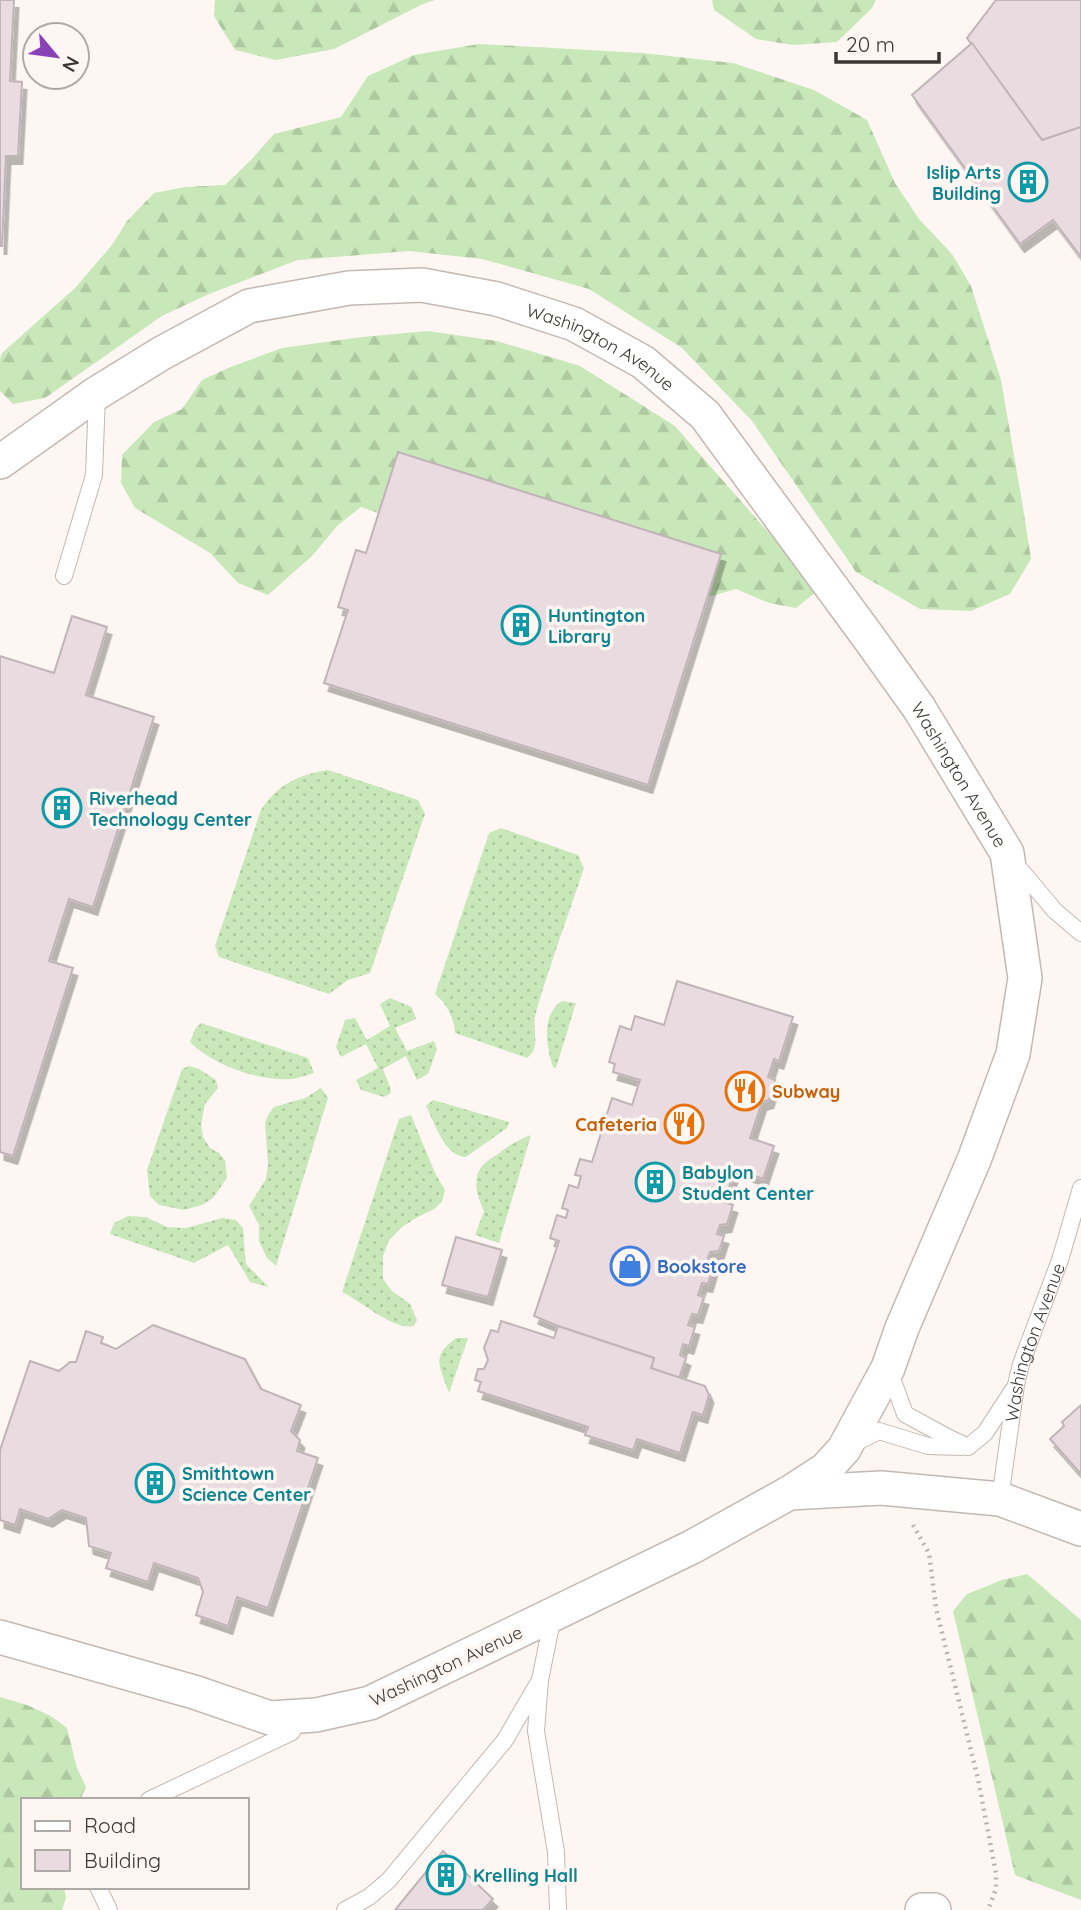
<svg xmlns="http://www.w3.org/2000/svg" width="1081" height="1910" viewBox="0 0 1081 1910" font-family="Quicksand,sans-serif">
<defs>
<pattern id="forest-firs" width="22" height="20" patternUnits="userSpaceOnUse" patternTransform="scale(1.75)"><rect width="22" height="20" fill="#c9e8ba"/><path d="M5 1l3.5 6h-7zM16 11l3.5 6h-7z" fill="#aec8a0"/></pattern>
<pattern id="garden-dots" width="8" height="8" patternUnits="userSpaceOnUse" patternTransform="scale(1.75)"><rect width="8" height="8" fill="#c9e8ba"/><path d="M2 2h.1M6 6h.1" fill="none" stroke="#aec8a0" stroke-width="1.8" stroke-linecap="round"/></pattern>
<filter id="shadow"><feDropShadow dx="4.5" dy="8" stdDeviation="0" flood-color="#0004"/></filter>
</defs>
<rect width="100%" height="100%" fill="#fef6f2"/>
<!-- forest -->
<g fill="url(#forest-firs)">
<polygon points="215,0 435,0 423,4 334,49 276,60 235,50 214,16"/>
<polygon points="712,0 876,0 872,8 837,42 793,45 756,39 714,10"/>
<polygon points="479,44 642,53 733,63 814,90 867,120 895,183 919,219 952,254 971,286 1001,380 1022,501 1031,559 1010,594 971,611 920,609 856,572 752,421 682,348 589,289 482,259 409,251 298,260 209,294 162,316 45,398 13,404 0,391 0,359 2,353 75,288 112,245 127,221 154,193 185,187 225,185 251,160 274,134 341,117 368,76 414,55"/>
<polygon points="428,331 497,341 580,366 675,426 790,557 816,592 796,608 769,603 736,589 708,597 721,554 398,452 378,513 361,507 338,525 312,556 268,595 238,583 210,553 135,508 121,483 122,455 154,422 182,409 202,380 228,368 282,348 362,337"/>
<polygon points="1027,1574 1081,1620 1081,1900 1015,1875 953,1611 967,1594 1002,1580"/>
<polygon points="0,1697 27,1705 51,1716 67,1728 77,1768 86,1787 80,1800 23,1800 23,1887 64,1887 66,1898 62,1910 0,1910"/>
</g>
<!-- garden -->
<g fill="url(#garden-dots)">
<path d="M 328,770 L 418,800 L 425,814 L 370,973 L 348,980 L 329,994 L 219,957 L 215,946 L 261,810 C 278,784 298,775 328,770 Z"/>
<path d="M 501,828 L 578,855 L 584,868 C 568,916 550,964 536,1012 C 531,1028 542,1048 527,1058 L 455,1033 C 454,1018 447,1004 435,994 L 489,833 Z"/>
<polygon points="390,998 412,1007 416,1019 395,1028 407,1051 434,1041 437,1049 428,1074 417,1080 406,1056 383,1069 390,1087 391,1093 384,1097 361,1090 356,1080 378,1068 366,1044 341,1057 336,1047 345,1020 355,1018 367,1040 390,1026 380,1004"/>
<path d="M 562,1001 L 576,1003 L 556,1068 L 553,1067 C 546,1046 541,1014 562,1001 Z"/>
<path d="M 201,1023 L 308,1058 L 314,1073 C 307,1075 299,1078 292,1079 C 261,1082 212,1065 190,1042 L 195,1029 Z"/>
<polygon points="189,1066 199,1069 216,1080 218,1088 205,1104 201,1125 203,1137 210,1148 219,1153 225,1160 227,1178 213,1198 202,1205 184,1210 159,1205 150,1196 147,1170 182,1069"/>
<polygon points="321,1088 328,1098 276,1266 267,1258 259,1241 259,1225 249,1206 266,1179 268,1165 265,1123 268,1115 274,1107 305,1098"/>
<path d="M 433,1100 L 509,1122 L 507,1128 L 466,1157 C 444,1156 435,1123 426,1106 Z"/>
<path d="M 411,1115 L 435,1173 L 445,1190 L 442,1202 L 434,1209 L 416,1218 L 402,1227 L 389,1240 L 383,1256 L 383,1279 L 392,1291 L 410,1304 L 417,1320 L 414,1326 C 394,1331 361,1301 342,1292 L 399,1119 Z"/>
<path d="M 531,1135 L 499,1243 L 475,1235 L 484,1211 C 477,1197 471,1176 484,1164 C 488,1160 493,1157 498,1154 C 509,1145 518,1140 531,1135 Z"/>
<polygon points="128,1216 146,1217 167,1227 186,1228 222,1218 236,1220 243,1228 246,1264 269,1287 250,1282 228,1245 194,1263 110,1234 114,1223"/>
<path d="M 456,1338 L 468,1338 L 449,1393 C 440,1366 430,1357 456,1338 Z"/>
</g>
<!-- building -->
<g fill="#e9dbdf" stroke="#c1b4b8" stroke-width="2" filter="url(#shadow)">
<polygon points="0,0 14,0 10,81 22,82 18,156 6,156 2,246 0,246"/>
<polygon points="996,0 1081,0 1081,127 1042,140 967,38"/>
<polygon points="972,43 1042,140 1081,127 1081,257 1053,220 1020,244 912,95"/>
<polygon points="398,452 721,554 648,785 324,683 348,610 338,607 356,550 366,553"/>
<polygon points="72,616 107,627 86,695 154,717 93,907 69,899 49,961 73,968 13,1156 0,1152 0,656 54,673"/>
<polygon points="677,981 793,1017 779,1061 774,1059 768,1077 775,1080 769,1100 762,1102 750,1138 774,1146 763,1179 735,1169 724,1202 733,1205 727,1224 720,1225 717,1234 724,1236 719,1251 710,1252 706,1264 713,1267 708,1284 702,1283 698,1295 704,1297 698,1315 692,1314 688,1325 695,1327 689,1346 683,1344 680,1355 686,1358 679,1378 651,1368 654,1358 558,1326 534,1316 559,1241 550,1238 557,1215 566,1218 568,1210 562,1208 569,1185 578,1188 581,1176 575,1175 580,1159 592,1162 612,1098 632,1105 640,1080 613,1072 615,1064 609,1062 620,1026 631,1030 635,1016 664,1025"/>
<polygon points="456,1237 502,1250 488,1297 442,1285"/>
<polygon points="501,1321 554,1338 558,1326 654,1358 651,1368 705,1386 709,1395 703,1415 693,1412 680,1453 637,1439 633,1450 585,1435 588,1427 478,1391 481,1382 475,1380 478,1369 484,1369 488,1360 484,1348 491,1330 498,1332"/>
<polygon points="153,1325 245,1359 261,1389 301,1405 291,1431 300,1440 297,1451 318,1458 268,1608 237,1597 228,1626 196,1615 203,1592 198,1578 154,1563 148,1582 106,1568 111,1553 89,1546 86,1518 62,1510 48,1519 20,1509 15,1525 0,1520 0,1450 30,1361 59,1371 70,1362 76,1362 86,1331 103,1337 101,1343 116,1349"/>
<polygon points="1081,1405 1081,1474 1050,1439 1064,1426 1062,1422"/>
<polygon points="443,1851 493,1899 483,1910 395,1910"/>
</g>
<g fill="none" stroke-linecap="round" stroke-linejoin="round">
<defs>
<g id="lane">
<polyline points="64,576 94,475 97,395"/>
<polyline points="1013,861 1055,911 1081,933"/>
<polyline points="889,1370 905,1414 949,1438 968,1447 985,1433 1013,1390"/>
<polyline points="853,1444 879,1431 928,1446 962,1447"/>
<path id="s1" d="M 1000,1499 L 1016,1385 L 1021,1364 L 1060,1260 L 1081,1188"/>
<polyline points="553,1616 540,1680 536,1731 556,1852 558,1910"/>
<polyline points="149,1800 292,1732 296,1717"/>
<polyline points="98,1887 109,1910"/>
<polyline points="345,1910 369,1897 389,1880 505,1740 540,1680"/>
</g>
<g id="street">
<path id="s2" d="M 0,462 L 97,393 L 162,353 L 249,306 L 349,288 L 422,285 L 497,299 L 574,324 L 643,362 L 705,415 L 869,638 L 919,708 L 1007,853 L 1025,978 L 1013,1054 L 974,1160 L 902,1328 L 888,1368 L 844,1449 L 826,1469 L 789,1493 L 692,1547 L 370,1703 L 316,1715 L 270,1718 L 194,1692 L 0,1637"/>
<polyline points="789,1493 881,1488 1000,1499 1081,1529"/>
<polyline points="922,1910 934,1910"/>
</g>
</defs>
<!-- lane casing -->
<use href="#lane" stroke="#c4b8b2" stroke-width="18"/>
<!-- street casing -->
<use href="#street" stroke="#c4b8b2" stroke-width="36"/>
<!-- path -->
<polyline stroke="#b9b2af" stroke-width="4.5" stroke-dasharray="2 5" stroke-linecap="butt" points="913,1525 929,1553 936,1608 978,1779 996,1873 996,1889 988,1910"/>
<!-- lane -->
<use href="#lane" stroke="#fff" stroke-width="16"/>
<!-- street -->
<use href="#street" stroke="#fff" stroke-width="33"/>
</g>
<!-- icons -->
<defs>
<symbol id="building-ring" viewBox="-11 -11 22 22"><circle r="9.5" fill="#fef6f2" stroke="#0f9aa8" stroke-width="1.5"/><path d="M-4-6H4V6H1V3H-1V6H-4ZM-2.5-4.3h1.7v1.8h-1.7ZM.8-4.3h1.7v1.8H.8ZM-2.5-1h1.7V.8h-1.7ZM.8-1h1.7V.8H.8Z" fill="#0f9aa8"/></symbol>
<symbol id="restaurant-ring" viewBox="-11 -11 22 22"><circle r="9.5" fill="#fef6f2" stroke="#e8710a" stroke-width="1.5"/><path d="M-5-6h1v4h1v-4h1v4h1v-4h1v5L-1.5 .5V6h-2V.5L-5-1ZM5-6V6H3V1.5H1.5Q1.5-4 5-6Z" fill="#e8710a"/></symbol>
<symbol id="shop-ring" viewBox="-11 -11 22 22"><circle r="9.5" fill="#fef6f2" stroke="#3f7fe0" stroke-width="1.5"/><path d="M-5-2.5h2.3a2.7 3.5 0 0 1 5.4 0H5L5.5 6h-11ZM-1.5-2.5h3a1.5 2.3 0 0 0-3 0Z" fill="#3f7fe0"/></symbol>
</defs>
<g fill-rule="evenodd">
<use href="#building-ring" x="1006" y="160" width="44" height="44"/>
<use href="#building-ring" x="499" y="603" width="44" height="44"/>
<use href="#building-ring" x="40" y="786" width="44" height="44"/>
<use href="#restaurant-ring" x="723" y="1069" width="44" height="44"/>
<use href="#restaurant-ring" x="662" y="1102" width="44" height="44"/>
<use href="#building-ring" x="633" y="1160" width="44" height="44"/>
<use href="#shop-ring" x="608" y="1244" width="44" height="44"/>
<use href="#building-ring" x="133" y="1461" width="44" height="44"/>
<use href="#building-ring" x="424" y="1853" width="44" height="44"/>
</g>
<g text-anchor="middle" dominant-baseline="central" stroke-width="7" stroke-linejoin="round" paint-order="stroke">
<!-- culture labels -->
<g font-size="18" font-weight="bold" fill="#0d838f" stroke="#fef6f2" text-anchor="start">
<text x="1001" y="172" text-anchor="end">Islip Arts<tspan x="1001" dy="21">Building</tspan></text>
<text x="548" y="615">Huntington<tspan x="548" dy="21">Library</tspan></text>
<text x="89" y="798">Riverhead<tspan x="89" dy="21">Technology Center</tspan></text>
<text x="682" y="1172">Babylon<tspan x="682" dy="21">Student Center</tspan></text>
<text x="182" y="1473">Smithtown<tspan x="182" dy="21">Science Center</tspan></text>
<text x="473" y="1875">Krelling Hall</text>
</g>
<!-- street labels -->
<g font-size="18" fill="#3c3735" stroke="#fef6f2">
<text stroke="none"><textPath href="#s2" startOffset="660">Washington Avenue</textPath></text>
<text stroke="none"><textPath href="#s2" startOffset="1227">Washington Avenue</textPath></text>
<text stroke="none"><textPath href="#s1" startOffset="161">Washington Avenue</textPath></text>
<text transform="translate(446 1666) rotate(-25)">Washington Avenue</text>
</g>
<!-- food labels -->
<g font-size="18" font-weight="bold" fill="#c56008" stroke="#fef6f2" text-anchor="start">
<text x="772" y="1091">Subway</text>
<text x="657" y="1124" text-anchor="end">Cafeteria</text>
</g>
<!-- shop labels -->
<g font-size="18" font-weight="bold" fill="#366cbe" stroke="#fef6f2" text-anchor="start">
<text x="657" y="1266">Bookstore</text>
</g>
</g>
<!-- legend -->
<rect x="21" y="1798" width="228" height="91" fill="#fef6f2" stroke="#b0aaa6" stroke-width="2"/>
<rect x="35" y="1821" width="35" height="10" fill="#ffffff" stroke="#b0aaa6" stroke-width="2"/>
<text x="84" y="1833" font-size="21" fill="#3c3735">Road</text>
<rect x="35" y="1850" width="35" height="21" fill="#e9dbdf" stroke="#b0aaa6" stroke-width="2"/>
<text x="84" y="1868" font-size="21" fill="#3c3735">Building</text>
<!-- north arrow -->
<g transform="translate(56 56) rotate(119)"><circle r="33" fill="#fef6f2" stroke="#b0aaa6" stroke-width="2"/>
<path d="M0-5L12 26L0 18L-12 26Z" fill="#8842b5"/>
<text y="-10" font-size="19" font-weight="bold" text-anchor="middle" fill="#3c3735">N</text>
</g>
<!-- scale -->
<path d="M836 52v10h103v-10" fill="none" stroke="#3c3735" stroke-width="3.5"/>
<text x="846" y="52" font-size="21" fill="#3c3735" stroke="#fef6f2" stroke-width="5" paint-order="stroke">20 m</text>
</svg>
